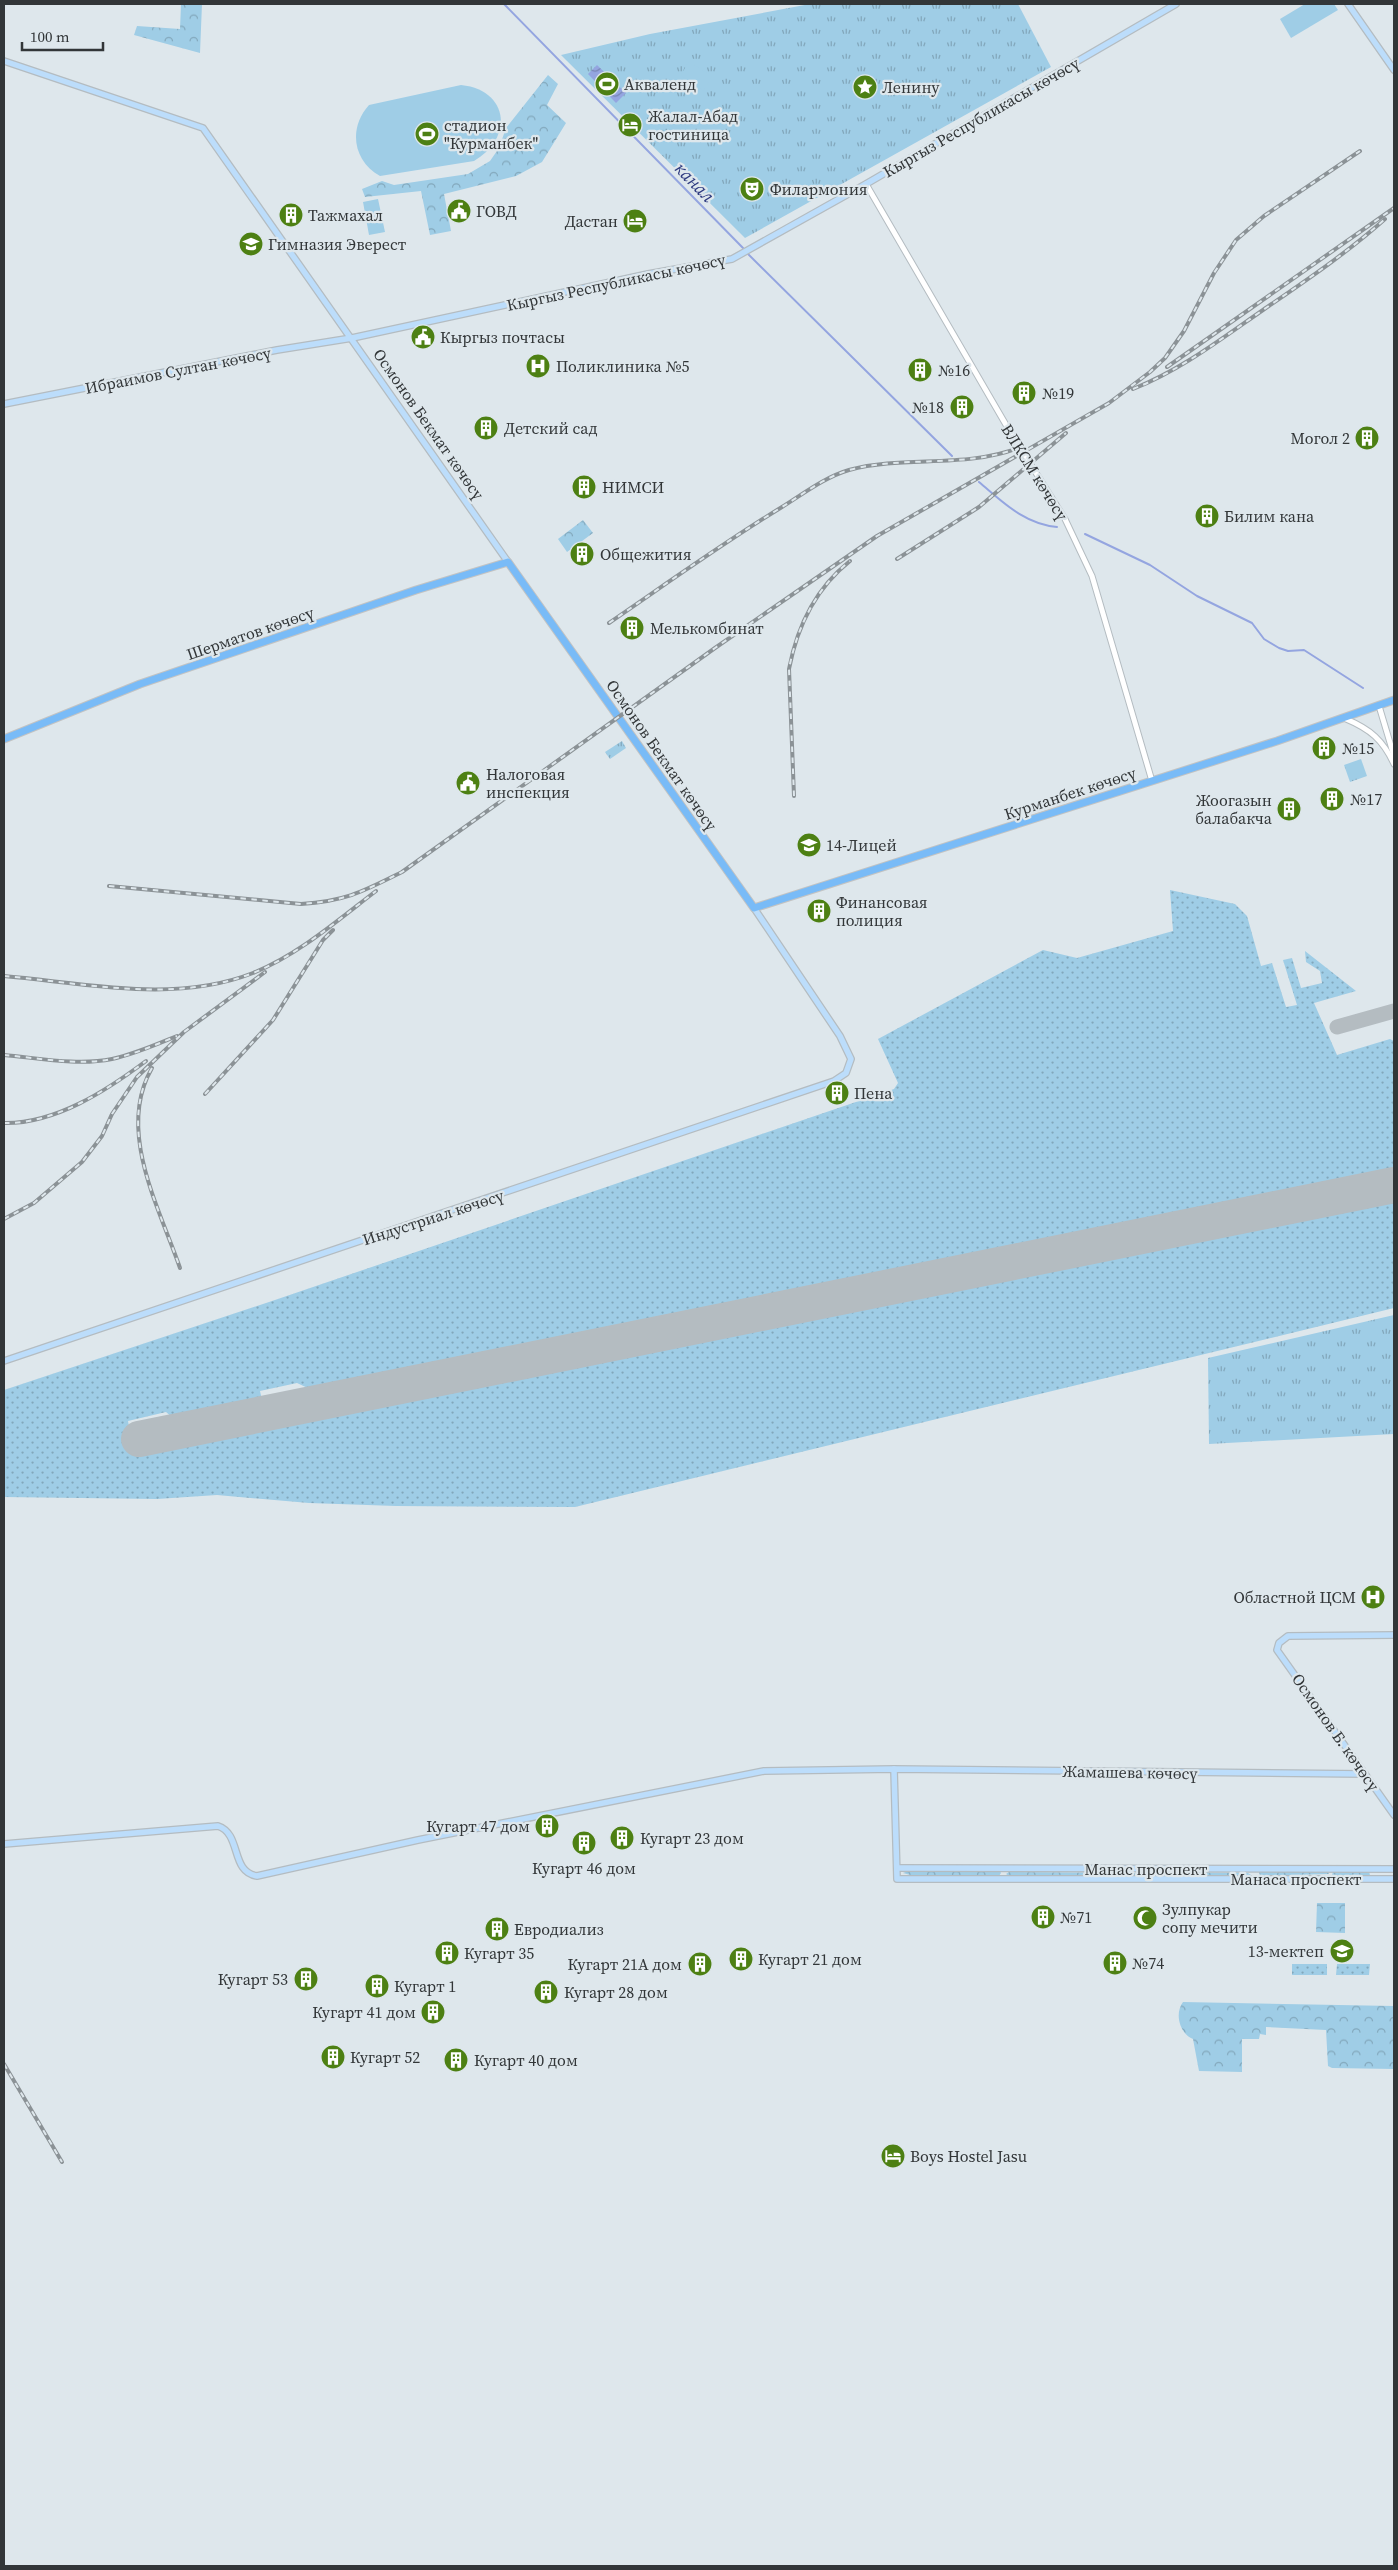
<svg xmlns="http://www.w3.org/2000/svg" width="1398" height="2570" viewBox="0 0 1398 2570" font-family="'Source Serif 4',serif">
<defs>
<pattern id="grass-dots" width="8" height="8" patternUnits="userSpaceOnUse" patternTransform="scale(1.25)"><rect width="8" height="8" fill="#9fcde6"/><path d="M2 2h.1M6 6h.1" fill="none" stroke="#82a7bb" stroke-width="1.8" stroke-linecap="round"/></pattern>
<pattern id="forest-crowns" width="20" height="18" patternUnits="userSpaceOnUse" patternTransform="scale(1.25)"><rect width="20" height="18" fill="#9fcde6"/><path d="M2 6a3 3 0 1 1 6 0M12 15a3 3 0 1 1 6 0" fill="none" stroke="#82a7bb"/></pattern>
<pattern id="park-tufts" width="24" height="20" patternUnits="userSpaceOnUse" patternTransform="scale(1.25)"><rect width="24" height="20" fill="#9fcde6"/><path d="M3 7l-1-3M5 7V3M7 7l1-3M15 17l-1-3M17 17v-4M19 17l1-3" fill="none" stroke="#82a7bb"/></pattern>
<pattern id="water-waves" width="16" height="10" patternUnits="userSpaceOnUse" patternTransform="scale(1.25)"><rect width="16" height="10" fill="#94a5e0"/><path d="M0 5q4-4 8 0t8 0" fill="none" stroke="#7987b7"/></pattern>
</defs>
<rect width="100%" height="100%" fill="#dee7ec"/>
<!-- grass -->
<g fill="url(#grass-dots)">
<polygon points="1170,890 1235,904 1247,916 1261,966 1272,963 1286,1007 1297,1005 1283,960 1292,958 1301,988 1322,983 1320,971 1306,962 1305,951 1356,991 1314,1003 1337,1055 1390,1039 1394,1041 1394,1170 312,1390 297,1383 260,1391 262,1400 173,1418 166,1412 128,1421 134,1454 1394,1200 1394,1308 575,1507 396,1506 309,1503 217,1495 157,1499 4,1497 4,1390 272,1301 894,1089 898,1083 878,1039 1043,950 1077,958 1173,931"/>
<rect x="1292" y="1964" width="35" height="11"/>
<polygon points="1337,1964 1370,1964 1369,1975 1336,1975"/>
</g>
<!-- forest -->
<g fill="url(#forest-crowns)">
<polygon points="181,4 202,4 200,53 134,35 137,26 180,29"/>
<polygon points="548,75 558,84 547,105 566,123 542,162 516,176 444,194 451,231 430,235 421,191 365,197 362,189 382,181 394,185 468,174 490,161 499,148 506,128"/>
<polygon points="583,520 593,533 567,552 558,539"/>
<polygon points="909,1871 1000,1871 1001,1873 999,1876 910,1875 903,1873"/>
<polygon points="1009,1872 1155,1873 1157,1874 1155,1877 1009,1876 1006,1874"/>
<polygon points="1168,1872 1248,1873 1251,1875 1164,1875 1164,1873"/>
<polygon points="1259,1872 1328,1872 1329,1874 1260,1876"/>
<polygon points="1333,1872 1368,1872 1370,1874 1369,1876 1334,1876 1332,1875"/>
<polygon points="1317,1903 1345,1903 1345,1933 1316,1932"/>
<path d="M 1183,2002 L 1394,2006 L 1394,2069 L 1332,2068 L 1328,2066 L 1326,2030 L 1266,2027 L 1266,2035 L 1260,2034 L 1259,2039 L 1242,2039 L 1242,2072 L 1199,2071 L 1193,2039 C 1180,2034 1174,2014 1183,2002 Z"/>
</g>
<!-- park -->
<g fill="url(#park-tufts)">
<polygon points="810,4 1018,4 1051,67 745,238 561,55 650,34"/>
<polygon points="622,741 626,748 610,759 605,752"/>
<polygon points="1361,759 1367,776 1350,782 1344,765"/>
<polygon points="1394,1315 1394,1434 1209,1444 1208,1358"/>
</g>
<!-- garden -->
<g fill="#9fcde6">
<polygon points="1305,4 1334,4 1338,10 1291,38 1280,19"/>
<polygon points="689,61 712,77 703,91 681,75"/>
<path d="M 461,85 C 509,90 514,138 474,161 L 380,176 C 353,161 348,128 369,105 Z"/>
<polygon points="378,199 385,232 369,235 363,202"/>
</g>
<!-- water -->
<polygon fill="url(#water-waves)" points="597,65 626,93 616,103 588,74"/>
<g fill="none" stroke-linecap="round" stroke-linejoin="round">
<!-- stream -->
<g stroke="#94a5e0" stroke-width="2">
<polyline points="504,4 743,248"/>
<polyline points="747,253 952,456"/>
<path d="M 979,482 C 1003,502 1024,524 1057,527"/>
<polyline points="1085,534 1150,565 1197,596 1252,623 1264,639 1279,648 1288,651 1304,650 1363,688"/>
</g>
<!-- taxiway -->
<polyline stroke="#b4bcc1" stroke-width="15" points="1337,1027 1394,1011"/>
<!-- runway -->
<polyline stroke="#b4bcc1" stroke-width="36" points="139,1439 1394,1185"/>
<defs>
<g id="tertiary">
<polyline points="866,184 1009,430 1065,519 1092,576 1152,781"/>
<polyline points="1379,706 1394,756"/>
<path d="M 1346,719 C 1370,729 1383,740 1394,764"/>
</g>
<g id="secondary">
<polyline points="1348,4 1394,70"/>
<polyline points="4,61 203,128 508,562"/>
<polyline points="4,404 277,350 352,338 648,274 732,259 866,184 1176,4"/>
<polyline points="4,1361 834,1081 846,1073 851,1059 840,1036 754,908"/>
<polyline points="1394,1635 1288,1636 1279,1643 1277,1650 1394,1815"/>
<polyline points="894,1769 897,1879 1394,1879"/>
<path d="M 4,1844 L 218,1826 C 242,1834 230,1872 257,1876 L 418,1840 L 764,1771 L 894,1769 L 1365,1774"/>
<polyline points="897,1868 1394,1869"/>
</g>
<polyline id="primary" points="4,739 140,684 416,590 508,562 754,908 1277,741 1394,700"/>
</defs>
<!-- tertiary casing -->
<use href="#tertiary" stroke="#b4bcc1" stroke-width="7"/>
<!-- secondary casing -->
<use href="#secondary" stroke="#b4bcc1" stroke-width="8"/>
<!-- primary casing -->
<use href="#primary" stroke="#c2c3c3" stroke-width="9"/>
<!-- tertiary -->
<use href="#tertiary" stroke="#fff" stroke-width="5"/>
<!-- secondary -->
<use href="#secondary" stroke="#bcddfb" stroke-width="5.5"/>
<!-- primary -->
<use href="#primary" stroke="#79bbf7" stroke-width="7"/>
<defs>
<g id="rail">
<polyline points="1167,367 1394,208"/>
<path d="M 1133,389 C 1181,370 1221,339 1263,310 C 1305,281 1347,253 1385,219"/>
<polyline points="897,559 979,507 1066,433"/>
<path d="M 609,623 C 666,584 723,543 782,507 C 803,494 825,477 849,470 C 905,455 966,469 1021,447"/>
<path d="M 794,796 L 789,669 C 797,627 816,588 850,561"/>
<path d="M 109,886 L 301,904 C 346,901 362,892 402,872 L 715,648 L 877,536 L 1109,403 L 1150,372 L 1165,358 L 1184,331 L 1214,273 L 1236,240 L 1264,216 L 1360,151"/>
<path d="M 4,976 C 85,983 174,1004 253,973 C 298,955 338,920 376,891"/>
<path d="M 4,1055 C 38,1058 78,1066 112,1059 C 135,1054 155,1045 177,1036"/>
<path d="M 152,1068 C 116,1130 159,1207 180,1268"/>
<polyline points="205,1094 273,1020 323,940 333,930"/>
<path d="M 4,1123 C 55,1124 106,1091 146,1061"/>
<polyline points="4,1219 34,1203 82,1162 102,1136 112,1114 137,1077 184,1032 265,972"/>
<polyline points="4,2064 62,2162"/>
</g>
</defs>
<!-- rail casing -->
<use href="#rail" stroke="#8b9296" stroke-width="4"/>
<!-- rail -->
<use href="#rail" stroke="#dee7ec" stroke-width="2" stroke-dasharray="5.5" stroke-linecap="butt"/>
</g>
<!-- icons -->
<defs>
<symbol id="stadium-disc" viewBox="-11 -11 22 22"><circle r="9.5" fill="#4d8013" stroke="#dee7ec"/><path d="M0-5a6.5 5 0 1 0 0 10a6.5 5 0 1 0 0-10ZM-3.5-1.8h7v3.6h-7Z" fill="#fff"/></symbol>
<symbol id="sight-disc" viewBox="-11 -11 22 22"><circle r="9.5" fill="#4d8013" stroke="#dee7ec"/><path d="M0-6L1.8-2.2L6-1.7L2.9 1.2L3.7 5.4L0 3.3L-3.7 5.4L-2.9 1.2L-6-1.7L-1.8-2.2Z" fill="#fff"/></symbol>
<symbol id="hotel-disc" viewBox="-11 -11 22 22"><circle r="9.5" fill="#4d8013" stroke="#dee7ec"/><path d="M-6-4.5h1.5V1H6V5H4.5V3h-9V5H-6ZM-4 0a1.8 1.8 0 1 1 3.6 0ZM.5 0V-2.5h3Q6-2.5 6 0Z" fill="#fff"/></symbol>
<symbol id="theatre-disc" viewBox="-11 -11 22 22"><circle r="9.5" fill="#4d8013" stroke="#dee7ec"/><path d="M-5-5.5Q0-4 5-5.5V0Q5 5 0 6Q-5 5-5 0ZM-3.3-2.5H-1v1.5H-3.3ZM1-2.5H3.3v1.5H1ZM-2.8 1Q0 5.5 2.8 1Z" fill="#fff"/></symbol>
<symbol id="civic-disc" viewBox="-11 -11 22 22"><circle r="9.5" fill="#4d8013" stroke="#dee7ec"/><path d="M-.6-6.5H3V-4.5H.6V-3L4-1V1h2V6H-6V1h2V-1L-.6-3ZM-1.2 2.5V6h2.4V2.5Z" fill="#fff"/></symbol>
<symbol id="building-disc" viewBox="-11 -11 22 22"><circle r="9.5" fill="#4d8013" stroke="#dee7ec"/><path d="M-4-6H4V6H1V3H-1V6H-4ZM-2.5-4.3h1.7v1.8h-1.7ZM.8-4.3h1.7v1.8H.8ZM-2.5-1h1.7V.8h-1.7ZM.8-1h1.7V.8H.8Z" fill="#fff"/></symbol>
<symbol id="school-disc" viewBox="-11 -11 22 22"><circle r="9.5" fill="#4d8013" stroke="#dee7ec"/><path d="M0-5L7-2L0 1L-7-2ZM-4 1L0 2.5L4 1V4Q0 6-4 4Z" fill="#fff"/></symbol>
<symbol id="hospital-disc" viewBox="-11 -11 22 22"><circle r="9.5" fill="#4d8013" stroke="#dee7ec"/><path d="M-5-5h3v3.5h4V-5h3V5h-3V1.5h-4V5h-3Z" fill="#fff"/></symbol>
<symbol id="mosque-disc" viewBox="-11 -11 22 22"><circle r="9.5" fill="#4d8013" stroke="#dee7ec"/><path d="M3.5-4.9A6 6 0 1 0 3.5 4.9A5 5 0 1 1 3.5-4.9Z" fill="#fff"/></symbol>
<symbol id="university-disc" viewBox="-11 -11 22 22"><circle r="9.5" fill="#4d8013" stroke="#dee7ec"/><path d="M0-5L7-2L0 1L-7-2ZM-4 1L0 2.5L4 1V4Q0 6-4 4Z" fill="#fff"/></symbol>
</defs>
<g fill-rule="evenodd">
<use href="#stadium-disc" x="593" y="70" width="28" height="28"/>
<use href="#sight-disc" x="851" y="73" width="28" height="28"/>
<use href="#hotel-disc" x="616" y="111" width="28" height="28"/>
<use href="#stadium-disc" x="413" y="120" width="28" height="28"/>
<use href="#theatre-disc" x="738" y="175" width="28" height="28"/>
<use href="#civic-disc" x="445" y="197" width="28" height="28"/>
<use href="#building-disc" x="277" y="201" width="28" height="28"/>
<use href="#hotel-disc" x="621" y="207" width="28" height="28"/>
<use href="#school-disc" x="237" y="230" width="28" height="28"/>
<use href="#civic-disc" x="409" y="323" width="28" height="28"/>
<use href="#hospital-disc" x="524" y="352" width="28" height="28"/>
<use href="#building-disc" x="906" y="356" width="28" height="28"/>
<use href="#building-disc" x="1010" y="379" width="28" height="28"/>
<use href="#building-disc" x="948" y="393" width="28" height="28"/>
<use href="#building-disc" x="472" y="414" width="28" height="28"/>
<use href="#building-disc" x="1353" y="424" width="28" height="28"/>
<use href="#building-disc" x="570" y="473" width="28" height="28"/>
<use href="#building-disc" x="1193" y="502" width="28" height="28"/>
<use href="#building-disc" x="568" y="540" width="28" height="28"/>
<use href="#building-disc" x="618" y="614" width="28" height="28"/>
<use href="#building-disc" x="1310" y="734" width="28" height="28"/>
<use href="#civic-disc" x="454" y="769" width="28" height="28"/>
<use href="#building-disc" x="1318" y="785" width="28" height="28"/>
<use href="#building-disc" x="1275" y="795" width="28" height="28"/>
<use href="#school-disc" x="795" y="831" width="28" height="28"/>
<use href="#building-disc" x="805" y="897" width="28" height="28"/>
<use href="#building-disc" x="823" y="1079" width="28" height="28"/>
<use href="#hospital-disc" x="1359" y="1583" width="28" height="28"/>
<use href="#building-disc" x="533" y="1812" width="28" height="28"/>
<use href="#building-disc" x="608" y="1824" width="28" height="28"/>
<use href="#building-disc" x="570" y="1829" width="28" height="28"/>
<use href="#building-disc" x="1029" y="1903" width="28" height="28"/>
<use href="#mosque-disc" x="1131" y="1904" width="28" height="28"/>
<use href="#building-disc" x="483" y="1915" width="28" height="28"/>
<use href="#university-disc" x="1328" y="1937" width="28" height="28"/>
<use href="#building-disc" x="433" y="1939" width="28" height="28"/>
<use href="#building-disc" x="727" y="1945" width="28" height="28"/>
<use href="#building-disc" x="1101" y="1949" width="28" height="28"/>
<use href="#building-disc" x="686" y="1950" width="28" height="28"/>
<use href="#building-disc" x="292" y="1965" width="28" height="28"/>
<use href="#building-disc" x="363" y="1972" width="28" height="28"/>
<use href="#building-disc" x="532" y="1978" width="28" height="28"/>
<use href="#building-disc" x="419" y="1998" width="28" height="28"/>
<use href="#building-disc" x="319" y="2043" width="28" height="28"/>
<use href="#building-disc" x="442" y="2046" width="28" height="28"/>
<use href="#hotel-disc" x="879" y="2142" width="28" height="28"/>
</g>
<g text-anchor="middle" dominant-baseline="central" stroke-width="4.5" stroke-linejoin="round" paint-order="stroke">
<!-- poi labels -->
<g font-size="16" fill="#323638" stroke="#dee7ec" text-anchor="start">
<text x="624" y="84">Акваленд</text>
<text x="882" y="87">Ленину</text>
<text x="648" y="116">Жалал-Абад<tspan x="648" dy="18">гостиница</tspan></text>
<text x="444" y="125">стадион<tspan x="444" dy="18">"Курманбек"</tspan></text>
<text x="770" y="189">Филармония</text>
<text x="476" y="211">ГОВД</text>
<text x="308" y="215">Тажмахал</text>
<text x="618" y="221" text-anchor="end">Дастан</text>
<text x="268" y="244">Гимназия Эверест</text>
<text x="440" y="337">Кыргыз почтасы</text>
<text x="556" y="366">Поликлиника №5</text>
<text x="938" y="370">№16</text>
<text x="1042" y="393">№19</text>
<text x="944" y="407" text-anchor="end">№18</text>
<text x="504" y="428">Детский сад</text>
<text x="1350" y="438" text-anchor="end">Могол 2</text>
<text x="602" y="487">НИМСИ</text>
<text x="1224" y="516">Билим кана</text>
<text x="600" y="554">Общежития</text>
<text x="650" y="628">Мелькомбинат</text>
<text x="1342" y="748">№15</text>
<text x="486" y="774">Налоговая<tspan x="486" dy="18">инспекция</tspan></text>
<text x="1350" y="799">№17</text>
<text x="1272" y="800" text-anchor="end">Жоогазын<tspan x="1272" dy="18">балабакча</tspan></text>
<text x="826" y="845">14-Лицей</text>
<text x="836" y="902">Финансовая<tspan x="836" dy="18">полиция</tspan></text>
<text x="854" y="1093">Пена</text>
<text x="1356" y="1597" text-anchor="end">Областной ЦСМ</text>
<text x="530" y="1826" text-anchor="end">Кугарт 47 дом</text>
<text x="640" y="1838">Кугарт 23 дом</text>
<text x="584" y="1868" text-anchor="middle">Кугарт 46 дом</text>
<text x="1162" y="1909">Зулпукар<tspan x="1162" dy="18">сопу мечити</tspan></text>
<text x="1060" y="1917">№71</text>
<text x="514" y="1929">Евродиализ</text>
<text x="1324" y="1951" text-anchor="end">13-мектеп</text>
<text x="464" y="1953">Кугарт 35</text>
<text x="758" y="1959">Кугарт 21 дом</text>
<text x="1132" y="1963">№74</text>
<text x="682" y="1964" text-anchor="end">Кугарт 21А дом</text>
<text x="288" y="1979" text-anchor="end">Кугарт 53</text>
<text x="394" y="1986">Кугарт 1</text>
<text x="564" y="1992">Кугарт 28 дом</text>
<text x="416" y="2012" text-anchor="end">Кугарт 41 дом</text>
<text x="350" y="2057">Кугарт 52</text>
<text x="474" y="2060">Кугарт 40 дом</text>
<text x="910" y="2156">Boys Hostel Jasu</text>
</g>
<!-- street labels -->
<g font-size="16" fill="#323638" stroke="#dee7ec">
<text transform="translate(981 117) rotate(-30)">Кыргыз Республикасы көчөсү</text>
<text transform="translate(616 282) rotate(-12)">Кыргыз Республикасы көчөсү</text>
<text transform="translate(178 370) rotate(-11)">Ибраимов Султан көчөсү</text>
<text transform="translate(429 424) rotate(55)">Осмонов Бекмат көчөсү</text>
<text transform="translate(1035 472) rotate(58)">ВЛКСМ көчөсү</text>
<text transform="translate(250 633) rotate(-19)">Шерматов көчөсү</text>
<text transform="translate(662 755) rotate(55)">Осмонов Бекмат көчөсү</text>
<text transform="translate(1070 793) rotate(-18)">Курманбек көчөсү</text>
<text transform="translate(433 1217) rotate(-18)">Индустриал көчөсү</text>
<text transform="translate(1336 1732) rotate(55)">Осмонов Б. көчөсү</text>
<text transform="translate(1130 1772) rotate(1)">Жамашева көчөсү</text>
<text x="1146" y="1869">Манас проспект</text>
<text x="1296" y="1879">Манаса проспект</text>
</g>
<!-- water labels -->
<g font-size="18" font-style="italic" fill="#2e3b80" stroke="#dee7ec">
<text transform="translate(695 182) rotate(46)">канал</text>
</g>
</g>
<!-- border -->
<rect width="1398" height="2570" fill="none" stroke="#323638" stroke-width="10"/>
<!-- scale -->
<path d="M22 42v8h81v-8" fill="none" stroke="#323638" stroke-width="2.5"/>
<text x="30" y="42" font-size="15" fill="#323638" stroke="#dee7ec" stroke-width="4" paint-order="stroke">100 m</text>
</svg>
